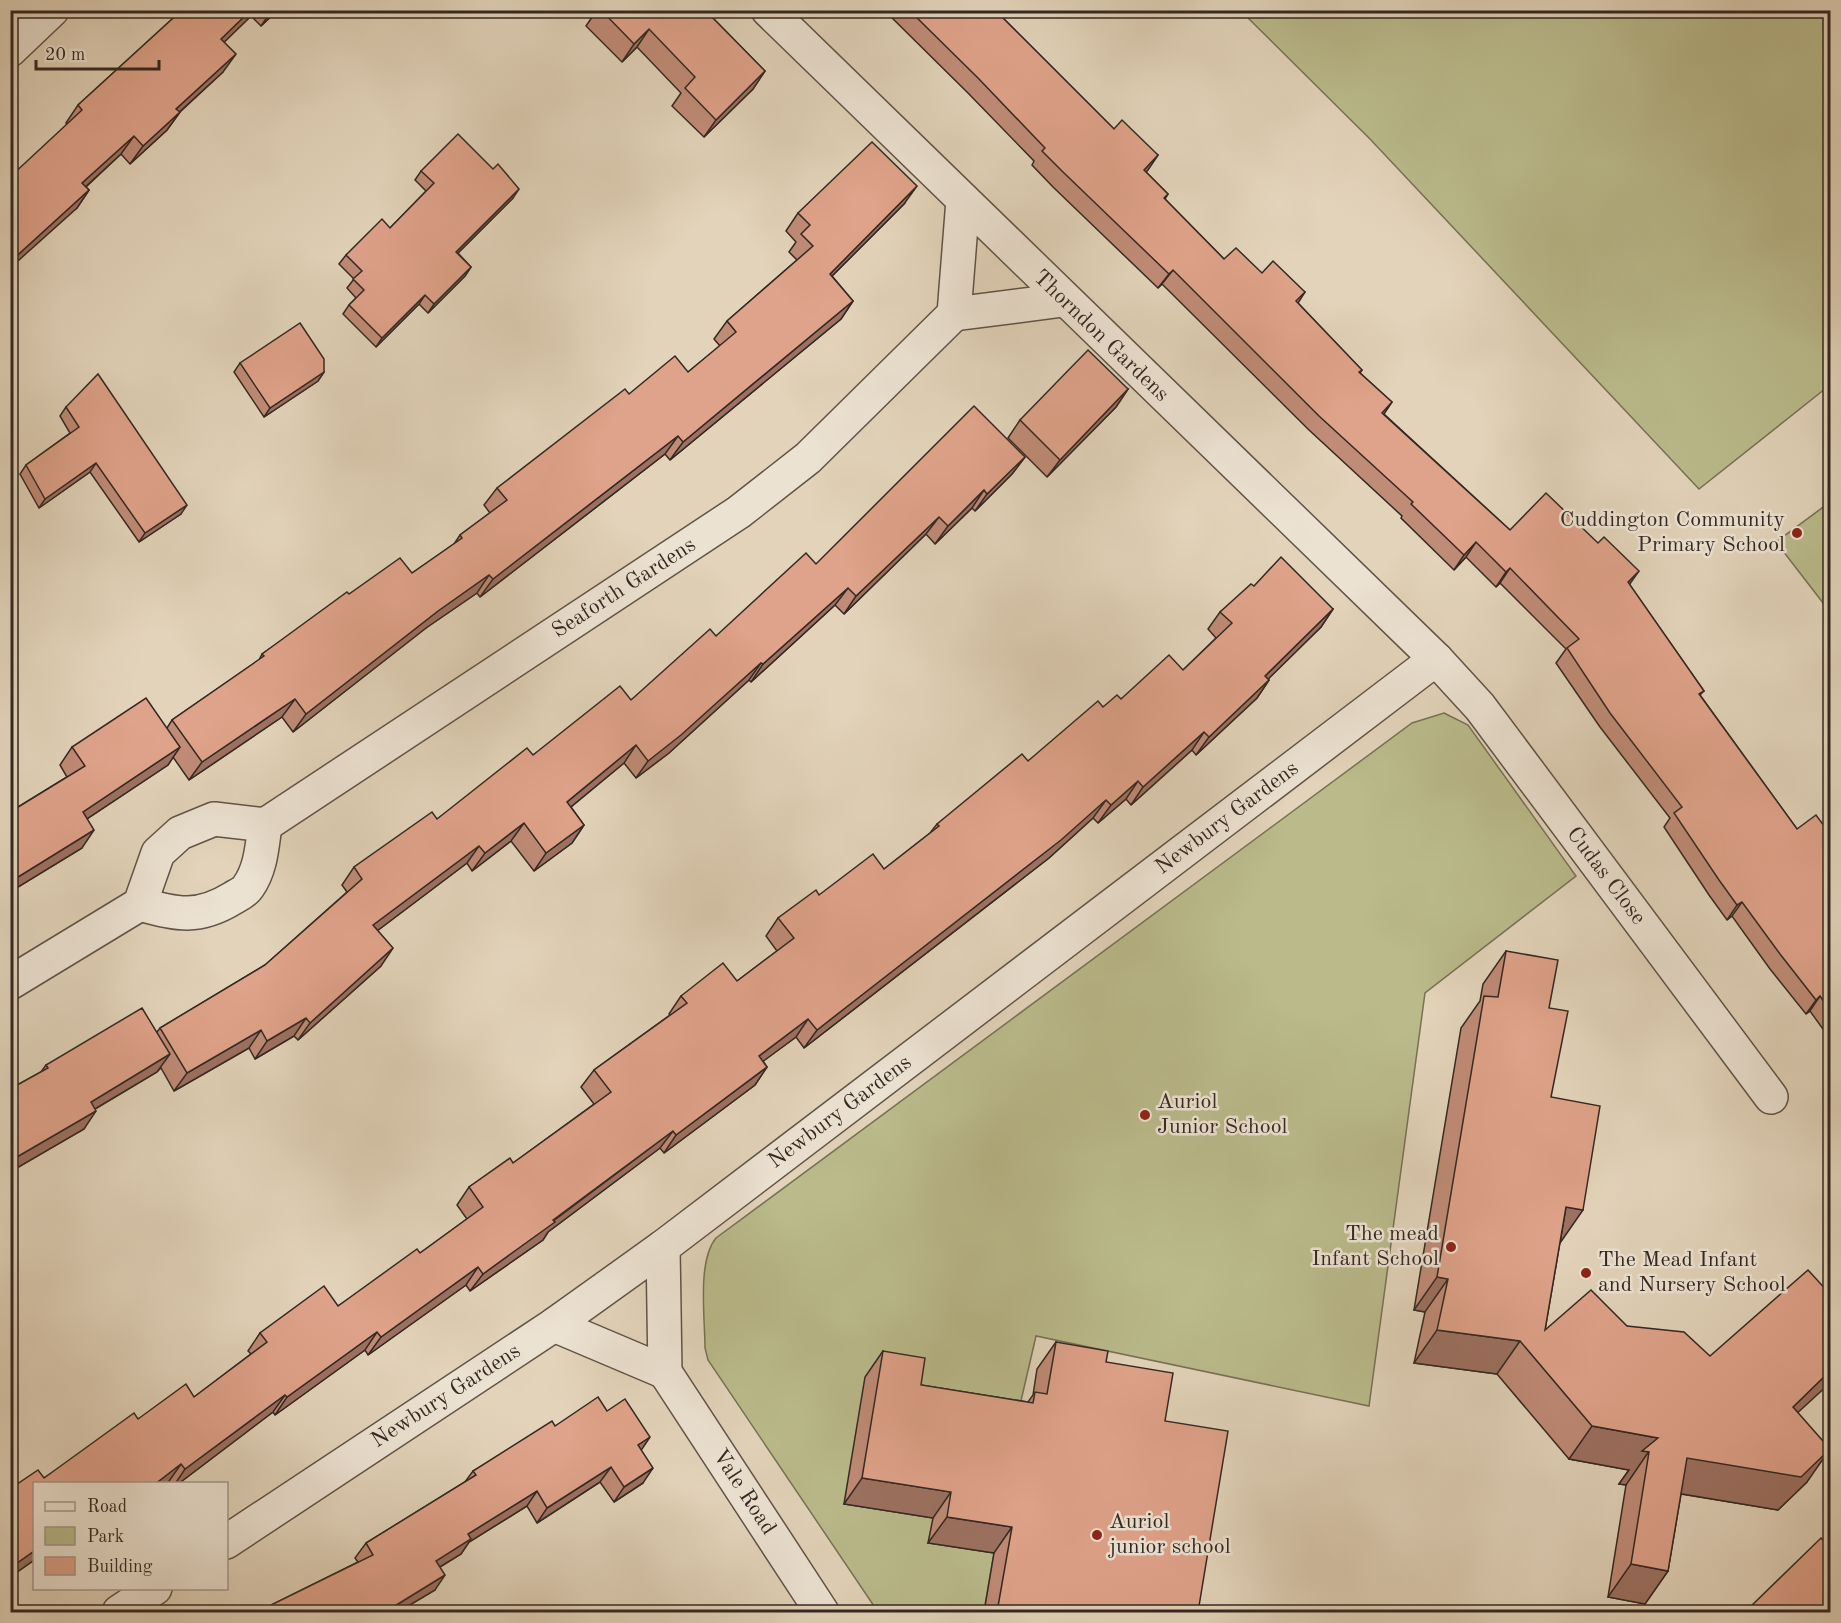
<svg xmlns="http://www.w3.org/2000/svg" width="1841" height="1623" viewBox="0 0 1841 1623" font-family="'Old Standard TT',serif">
<rect width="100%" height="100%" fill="#e2d3ba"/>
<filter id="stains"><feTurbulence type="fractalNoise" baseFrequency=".00333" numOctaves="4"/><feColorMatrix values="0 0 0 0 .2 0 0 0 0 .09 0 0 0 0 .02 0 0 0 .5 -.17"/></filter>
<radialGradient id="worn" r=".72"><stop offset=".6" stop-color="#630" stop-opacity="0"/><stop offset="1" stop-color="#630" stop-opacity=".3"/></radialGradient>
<!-- green -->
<g fill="#baba8b" stroke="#787156" stroke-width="1.5">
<polygon points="1241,11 1830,11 1830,385 1699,489 1370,139"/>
<polygon points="1830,502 1830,612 1776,542"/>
<path d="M 1444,713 L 1468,725 L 1576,876 L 1425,993 L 1369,1406 L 1036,1336 L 1017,1418 L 984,1612 L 878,1612 L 708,1360 L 705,1348 C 705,1318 697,1261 716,1238 L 1412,723 Z"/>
</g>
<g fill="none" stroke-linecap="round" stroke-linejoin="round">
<defs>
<g id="minor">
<polyline points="768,10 1436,659 1480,707 1771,1097"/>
<polyline points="10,50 52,10"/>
<polyline points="954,314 1063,300"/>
<path d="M 140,904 C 177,915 199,919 233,898 C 238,895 245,892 248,887 C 261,869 262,846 265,825"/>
<polyline points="10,983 140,904 158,853 180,833 214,819 265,825 739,512 808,458 954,314 963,200"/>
<polyline points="663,1247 665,1372 822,1612"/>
<polyline points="554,1325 665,1372"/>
<polyline points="226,1542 554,1325 663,1247 1436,659"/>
<polyline points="119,1612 155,1588"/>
</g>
</defs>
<!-- minor casing -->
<use href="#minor" stroke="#605348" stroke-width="36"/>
<!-- minor -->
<use href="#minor" stroke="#ece2d2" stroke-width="33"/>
</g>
<!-- wall -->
<g fill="#c08b77" stroke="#352822" stroke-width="1.5">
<polygon points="182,10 278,10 261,26 251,16 224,42 223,72 180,112 167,130 130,164 121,154 86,187 89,190 77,208 67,124 66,123 78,105"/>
<polygon points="597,10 705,10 765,71 753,89 704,137 672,106 681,93 637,47 622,62 586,26"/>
<polygon points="884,10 995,10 1114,129 1158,155 1146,172 1168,194 1165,199 1224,259 1262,273 1305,292 1298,303 1362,370 1360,373 1392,402 1384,414 1510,530 1629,584 1704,691 1700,695 1797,829 1830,834 1830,1039 1810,1011 1806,1014 1770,969 1732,916 1727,920 1709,895 1664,827 1670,818 1600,727 1556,663 1566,649 1500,583 1496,587 1466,557 1454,570 1401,518 1402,516 1309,430 1162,284 1158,288 1053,187 1032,165 1034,161 968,93"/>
<polygon points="421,171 513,198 458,253 471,267 465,276 428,313 419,304 376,347 343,314 349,305 356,298 347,288 354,279 339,264 346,255 390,228 426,191 415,180"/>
<polygon points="904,204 832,276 853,301 841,319 670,460 665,454 480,597 477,593 426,628 293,732 282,717 189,780 173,757 168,765 87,819 82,848 10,892 10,812 67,777 60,765 72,747 167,728 172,720 259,660 262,654 349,594 412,573 454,544 460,535 490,513 484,505 497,488 629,394 688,372 720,346 714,339 727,321 797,260 789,252 796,242 786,231 798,213"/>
<polygon points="240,363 324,372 318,381 264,417 234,372"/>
<polygon points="1128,389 1116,407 1047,477 1008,438 1020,420"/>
<polygon points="66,407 181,514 139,542 90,472 39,508 20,474 26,465 70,433 60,416"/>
<polygon points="1025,457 1012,474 975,511 972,508 935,544 926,534 844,614 835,605 751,682 749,680 669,753 636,778 624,763 571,807 584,825 572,843 534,871 511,841 472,871 467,863 377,931 381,966 298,1040 294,1036 255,1059 249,1048 174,1091 161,1068 157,1072 95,1109 84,1129 10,1172 10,1089 41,1072 46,1065 157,1032 160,1028 265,965 347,892 342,885 354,867 437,819 533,755 631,700 716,636 816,564"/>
<polygon points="1254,586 1333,609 1321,627 1268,679 1269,680 1257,698 1196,755 1192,750 1131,805 1126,799 1098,823 1093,818 1049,858 804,1048 796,1037 763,1061 767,1067 755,1085 664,1153 660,1148 548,1232 543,1240 470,1291 466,1285 368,1355 365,1350 275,1415 273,1412 178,1484 170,1484 169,1482 34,1484 34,1560 10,1577 10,1489 44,1478 138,1419 194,1397 251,1354 248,1351 260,1333 338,1306 420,1253 467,1219 457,1205 469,1187 513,1163 594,1104 581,1087 594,1070 670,1015 669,1014 681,996 737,981 777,951 766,936 778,918 819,895 884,869 930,833 937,824 1028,761 1103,707 1183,670 1216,638 1208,629 1220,612"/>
<polygon points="1506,951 1549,1008 1551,1097 1560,1242 1545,1330 1627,1326 1710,1356 1798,1413 1807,1482 1778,1510 1681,1494 1668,1571 1645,1604 1608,1597 1626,1485 1619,1484 1629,1470 1569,1459 1497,1374 1414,1363 1425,1312 1414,1310 1461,1028 1480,1001 1483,984"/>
<polygon points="1056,1342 1106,1362 1165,1421 1198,1612 984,1612 994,1553 928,1543 933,1518 844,1504 865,1377 883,1351 921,1385 1028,1402 1033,1395 1037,1369"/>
<polygon points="607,1411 641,1450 643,1483 614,1502 600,1482 537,1523 527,1506 469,1542 461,1554 440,1567 435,1590 398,1612 264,1612 269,1606 358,1562 355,1558 366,1543 465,1482 473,1471 555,1426"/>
</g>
<!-- shaded-wall -->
<g fill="#9c7161" stroke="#352822" stroke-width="1.5">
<polygon points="251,10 255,10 251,16 209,57 221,39"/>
<polygon points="272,10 278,10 261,26"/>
<polygon points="649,29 637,47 622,62 634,44"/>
<polygon points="236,54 223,72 164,126 176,109"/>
<polygon points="765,71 753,89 704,137 716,120"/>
<polygon points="180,112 167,130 130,164 143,146"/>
<polygon points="134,136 121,154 70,201 82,183"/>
<polygon points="1158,155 1148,170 1134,184 1144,170"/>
<polygon points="917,186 904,204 817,291 830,274"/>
<polygon points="519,189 513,198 450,261 456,252"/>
<polygon points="89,190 77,208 10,268 10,262"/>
<polygon points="471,267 465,276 428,313 434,304"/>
<polygon points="1173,270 1162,284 1158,288 1169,274"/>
<polygon points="425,295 419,304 376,347 382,338"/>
<polygon points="853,301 841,319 670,460 683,442"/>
<polygon points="324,372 318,381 264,417 270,408"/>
<polygon points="1128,389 1116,407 1047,477 1060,460"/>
<polygon points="678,436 665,454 480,597 493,579"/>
<polygon points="1025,457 1012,474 975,511 987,494"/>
<polygon points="96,463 90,472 39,508 45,499"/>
<polygon points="984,490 972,508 935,544 948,526"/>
<polygon points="187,505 181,514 139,542 145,533"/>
<polygon points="939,517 926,534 844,614 856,596"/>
<polygon points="1476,542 1466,557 1454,570 1464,555"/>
<polygon points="1510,568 1500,583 1496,587 1506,572"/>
<polygon points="1639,571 1629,585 1628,582"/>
<polygon points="489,575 477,593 426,628 293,732 306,714 438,611"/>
<polygon points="848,588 835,605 751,682 763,664"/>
<polygon points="1333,609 1321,627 1253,694 1265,676"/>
<polygon points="761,663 749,680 669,753 636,778 648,761"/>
<polygon points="1269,680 1257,698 1196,755 1209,737"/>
<polygon points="295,699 282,717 189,780 202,762"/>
<polygon points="1204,732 1192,750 1131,805 1143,787"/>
<polygon points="636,745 624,763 555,820 567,802"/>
<polygon points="180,747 168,765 70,830 83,812"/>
<polygon points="1138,781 1126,799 1098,823 1111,805"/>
<polygon points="1106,800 1093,818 1049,858 804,1048 817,1030"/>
<polygon points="524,823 511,841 472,871 485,853"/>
<polygon points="584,825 572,843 534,871 546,853"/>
<polygon points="94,830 82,848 10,892 10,882"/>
<polygon points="479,846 467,863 361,943 373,925"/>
<polygon points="1742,902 1732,916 1727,920 1737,905"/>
<polygon points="393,948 381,966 298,1040 310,1023"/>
<polygon points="1820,996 1810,1011 1806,1014 1816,1000"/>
<polygon points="306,1018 294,1036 255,1059 267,1041"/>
<polygon points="808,1019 796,1037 746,1074 759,1056"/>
<polygon points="261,1030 249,1048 174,1091 187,1073"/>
<polygon points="170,1054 157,1072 78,1119 91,1102"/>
<polygon points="767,1067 755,1085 664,1153 676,1135"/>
<polygon points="96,1111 84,1129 10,1172 10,1161"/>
<polygon points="673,1131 660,1148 548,1232 543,1240 470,1291 483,1274"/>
<polygon points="1566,1207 1583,1210 1560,1243"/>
<polygon points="478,1267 466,1285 368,1355 381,1337"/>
<polygon points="1437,1277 1448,1279 1425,1312 1414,1310"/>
<polygon points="1437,1330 1520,1341 1497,1374 1414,1363"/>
<polygon points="377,1332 365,1350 275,1415 287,1397"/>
<polygon points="1830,1371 1830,1383 1769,1439 1793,1407"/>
<polygon points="285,1395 273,1412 178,1484 175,1484 185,1469"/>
<polygon points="1592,1426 1658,1438 1626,1485 1619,1484 1629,1470 1569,1459"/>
<polygon points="650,1437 640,1452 638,1445"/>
<polygon points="1830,1449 1807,1482 1778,1510 1664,1491 1687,1458"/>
<polygon points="181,1464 167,1484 155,1484"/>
<polygon points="611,1467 600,1482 537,1523 547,1508"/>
<polygon points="653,1468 643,1483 614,1502 624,1487"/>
<polygon points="862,1478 951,1492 933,1518 844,1504"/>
<polygon points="537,1491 527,1506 469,1542 461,1554 425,1576 436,1561 468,1534"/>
<polygon points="947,1517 1012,1527 994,1553 928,1543"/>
<polygon points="34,1551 34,1560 10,1577 10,1568"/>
<polygon points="1631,1564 1668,1571 1645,1604 1608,1597"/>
<polygon points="445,1575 435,1590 398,1612 385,1612"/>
</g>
<!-- building -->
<g fill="#dfa28a" stroke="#352822" stroke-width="1.5">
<polygon points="182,10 251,10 221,39 236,54 176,109 180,112 143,146 134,136 82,183 89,190 10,262 10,177 82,110 78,105"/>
<polygon points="601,10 705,10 765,71 716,120 685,88 695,77 649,29 634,44"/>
<polygon points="909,10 995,10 1114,129 1122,120 1158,155 1144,170 1168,194 1164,198 1224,259 1236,248 1262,273 1273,261 1305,292 1296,301 1362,370 1359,372 1392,402 1382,413 1510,530 1546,493 1598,543 1604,537 1639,571 1628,582 1704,691 1699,694 1797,829 1816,815 1830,834 1830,1011 1820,996 1816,1000 1780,954 1742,902 1737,905 1719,880 1674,813 1682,807 1610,713 1567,648 1579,639 1510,568 1506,572 1476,542 1464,555 1411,504 1413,502 1319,416 1173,270 1169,274 1063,172 1042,151 1045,148 978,78"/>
<polygon points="458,134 493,169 498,164 519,189 456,252 471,267 434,304 425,295 382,338 349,305 364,290 353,279 362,271 346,255 382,219 390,228 434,183 421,171"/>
<polygon points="872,142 917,186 830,274 853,301 683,442 678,436 493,579 489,575 438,611 306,714 295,699 202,762 172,720 264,656 262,654 347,592 349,594 400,558 412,573 462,538 460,535 507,500 497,488 625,389 629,394 675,356 688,372 736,332 727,321 813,246 801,234 810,225 798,213"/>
<polygon points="300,323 324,359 324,372 270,408 240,363"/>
<polygon points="1088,350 1128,389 1060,460 1020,420"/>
<polygon points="98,374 187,505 145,533 96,463 45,499 26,465 79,427 66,407"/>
<polygon points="974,406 1025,457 987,494 984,490 948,526 939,517 856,596 848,588 763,664 761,663 681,735 648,761 636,745 567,802 584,825 546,853 524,823 485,853 479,846 373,925 393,948 310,1023 306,1018 267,1041 261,1030 187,1073 160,1028 265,965 362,879 354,867 432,812 437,819 527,748 533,755 620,686 631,700 710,629 716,636 806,553 816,564"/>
<polygon points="1281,557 1333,609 1265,676 1269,680 1209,737 1204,732 1143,787 1138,781 1111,805 1106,800 1061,840 817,1030 808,1019 759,1056 767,1067 676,1135 673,1131 553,1220 555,1222 483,1274 478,1267 381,1337 377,1332 287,1397 285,1395 185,1469 181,1464 155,1484 34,1484 34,1551 10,1568 10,1489 38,1470 44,1478 134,1413 138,1419 186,1384 194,1397 267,1342 260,1333 324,1286 338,1306 417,1249 420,1253 483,1207 469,1187 510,1158 513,1163 611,1092 594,1070 687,1003 681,996 723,963 737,981 794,938 778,918 816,890 819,895 873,854 884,869 939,826 937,824 1022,754 1028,761 1098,701 1103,707 1117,695 1121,699 1169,655 1183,670 1232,623 1220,612 1251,584 1254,586"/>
<polygon points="146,698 180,747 83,812 94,830 10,882 10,812 85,766 72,747"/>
<polygon points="1506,951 1558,960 1549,1008 1568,1011 1551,1097 1600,1106 1583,1210 1566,1207 1545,1330 1591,1290 1627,1326 1684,1332 1710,1356 1808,1270 1830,1294 1830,1371 1793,1407 1830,1449 1801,1477 1687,1458 1668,1571 1631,1564 1649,1452 1642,1451 1658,1438 1592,1426 1520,1341 1437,1330 1448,1279 1437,1277 1484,996 1498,997"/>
<polygon points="142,1008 170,1054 91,1102 96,1111 10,1161 10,1089 48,1068 46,1065"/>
<polygon points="1056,1342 1108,1351 1106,1362 1173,1373 1165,1421 1228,1431 1198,1612 997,1612 1012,1527 947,1517 951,1492 862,1478 883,1351 925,1358 921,1385 1033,1403 1035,1392 1047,1394"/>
<polygon points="598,1397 607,1411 625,1399 650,1437 638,1445 653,1468 624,1487 611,1467 547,1508 537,1491 468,1534 471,1539 436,1561 445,1575 385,1612 272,1612 269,1606 373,1555 366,1543 476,1475 473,1471 552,1421 555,1426"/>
<polygon points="1821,1538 1830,1548 1830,1612 1745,1612"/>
</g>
<!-- markers -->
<g fill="#8f2418" stroke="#ece2d2" stroke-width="2">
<circle cx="1797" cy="533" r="6"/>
<circle cx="1145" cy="1115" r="6"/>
<circle cx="1451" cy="1247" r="6"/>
<circle cx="1586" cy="1273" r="6"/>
<circle cx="1097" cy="1535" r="6"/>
</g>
<g text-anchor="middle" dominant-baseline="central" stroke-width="5" stroke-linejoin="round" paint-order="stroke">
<!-- street labels -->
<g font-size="22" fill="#352822" stroke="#ece2d2">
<text transform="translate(1101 336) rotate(44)">Thorndon Gardens</text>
<text transform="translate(624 588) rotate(-33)">Seaforth Gardens</text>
<text transform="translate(1227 818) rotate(-37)">Newbury Gardens</text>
<text transform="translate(1606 876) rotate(53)">Cudas Close</text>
<text transform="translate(840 1112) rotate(-37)">Newbury Gardens</text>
<text transform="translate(446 1396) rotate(-33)">Newbury Gardens</text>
<text transform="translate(744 1492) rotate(57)">Vale Road</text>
</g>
<!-- poi labels -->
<g font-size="22" fill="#352822" stroke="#ece2d2" text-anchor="start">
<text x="1785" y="520" text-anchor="end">Cuddington Community<tspan x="1785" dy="25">Primary School</tspan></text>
<text x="1157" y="1102">Auriol<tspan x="1157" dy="25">Junior School</tspan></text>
<text x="1439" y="1234" text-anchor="end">The mead<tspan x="1439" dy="25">Infant School</tspan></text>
<text x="1598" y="1260">The Mead Infant<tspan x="1598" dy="25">and Nursery School</tspan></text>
<text x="1109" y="1522">Auriol<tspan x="1109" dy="25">junior school</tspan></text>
</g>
</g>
<!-- margin -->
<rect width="1841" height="1623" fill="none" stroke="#e2d3ba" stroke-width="36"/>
<rect x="12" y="12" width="1817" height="1599" fill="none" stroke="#352822" stroke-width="3"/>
<rect x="18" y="18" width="1805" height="1587" fill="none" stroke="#352822" stroke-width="1.5"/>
<!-- legend -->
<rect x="33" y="1482" width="195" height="108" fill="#ece2d2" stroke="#a3988c" stroke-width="1.5"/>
<rect x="45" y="1502" width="30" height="9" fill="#ece2d2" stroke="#a3988c" stroke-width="1.5"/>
<text x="87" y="1512" font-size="18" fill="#352822">Road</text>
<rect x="45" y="1527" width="30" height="18" fill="#baba8b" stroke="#a3988c" stroke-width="1.5"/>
<text x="87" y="1542" font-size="18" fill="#352822">Park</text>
<rect x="45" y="1557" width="30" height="18" fill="#dfa28a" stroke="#a3988c" stroke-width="1.5"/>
<text x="87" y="1572" font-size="18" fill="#352822">Building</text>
<!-- scale -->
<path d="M36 60v9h123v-9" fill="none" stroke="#352822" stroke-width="3"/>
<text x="45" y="60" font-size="18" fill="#352822" stroke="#ece2d2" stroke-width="4.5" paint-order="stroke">20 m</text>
<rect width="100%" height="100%" filter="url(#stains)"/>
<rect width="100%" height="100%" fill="url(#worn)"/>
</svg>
